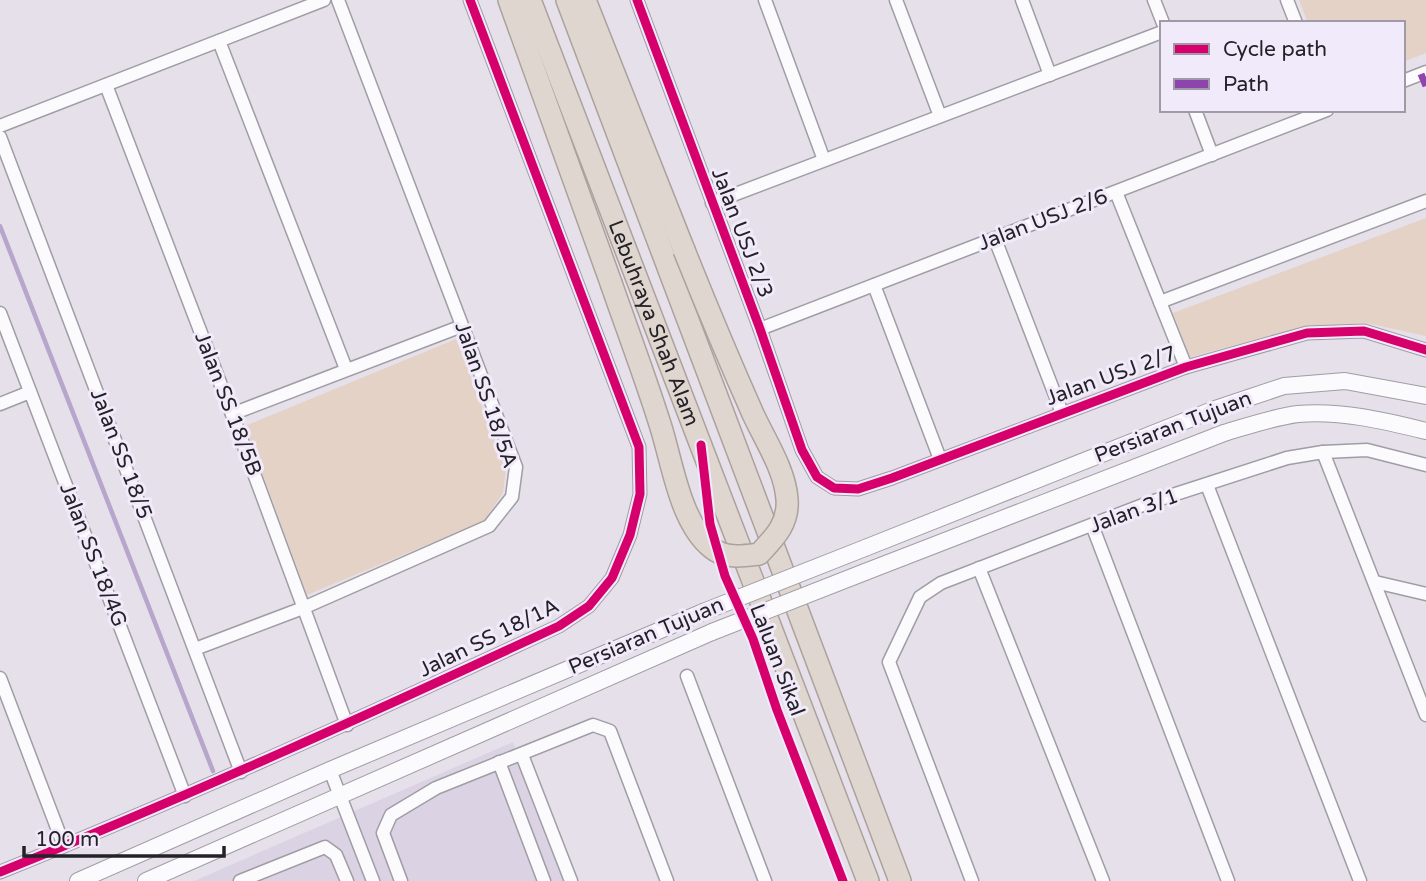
<svg xmlns="http://www.w3.org/2000/svg" width="1426" height="881" viewBox="0 0 1426 881" font-family="'Varela Round',sans-serif">
<rect width="100%" height="100%" fill="#e5e0ea"/>
<!-- built -->
<polygon fill="#dbd3e4" points="513,742 567,881 194,881"/>
<!-- green -->
<g fill="#e5d2c6">
<polygon points="1299,0 1426,0 1426,53 1403,62 1403,23 1308,23"/>
<polygon points="1426,218 1426,336 1366,323 1303,327 1190,357 1173,313"/>
<polygon points="456,339 506,469 503,493 484,521 307,595 245,426"/>
</g>
<g fill="none" stroke-linecap="round" stroke-linejoin="round">
<!-- stream -->
<polyline stroke="#b7a5cb" stroke-width="4.5" points="0,226 213,771"/>
<defs>
<g id="street">
<polyline points="637,0 760,329 802,450 817,477 834,488 858,489 892,478 1186,367 1307,333 1364,331 1426,350"/>
<polyline points="765,0 824,160"/>
<polyline points="896,0 940,116"/>
<polyline points="1022,0 1050,75"/>
<polyline points="1154,0 1163,23"/>
<polyline points="1287,0 1296,23"/>
<polyline points="219,41 346,369"/>
<polyline points="1403,81 1426,72"/>
<polyline points="106,85 232,414 347,725"/>
<polyline points="1195,110 1212,155"/>
<polyline points="0,126 324,0"/>
<polyline points="0,137 241,772"/>
<polyline points="1116,192 1186,367"/>
<polyline points="712,203 1162,32"/>
<polyline points="995,239 1062,413"/>
<polyline points="874,285 940,459"/>
<polyline points="1160,302 1426,201"/>
<polyline points="0,313 185,796"/>
<polyline points="760,329 1327,110"/>
<polyline points="0,404 30,392"/>
<polyline points="232,414 462,326"/>
<polyline points="1323,452 1426,715"/>
<polyline points="1207,485 1360,881"/>
<polyline points="1092,525 1228,881"/>
<polyline points="979,568 1103,881"/>
<polyline points="1375,582 1426,594"/>
<polyline points="195,649 303,608 489,526 512,497 516,467 338,0"/>
<polyline points="687,676 765,881"/>
<polyline points="0,678 64,846"/>
<polyline points="522,755 571,881"/>
<polyline points="499,762 544,881"/>
<polyline points="330,770 373,881"/>
<path d="M 0,872 C 189,796 374,712 559,626 L 589,606 L 612,578 L 630,535 L 640,494 L 639,447 L 470,0"/>
<polyline points="240,881 325,847 336,855 347,881"/>
<polyline points="401,881 383,833 391,815 436,788 593,725 610,731 667,881"/>
<polyline points="972,881 889,662 920,597 941,583 1148,503 1287,458 1323,452 1367,450 1426,465"/>
</g>
<g id="secondary">
<polyline points="865,548 1215,409 1284,386 1345,381 1426,396"/>
<path d="M 865,572 L 1224,433 C 1248,426 1273,417 1298,414 C 1340,410 1385,421 1426,431"/>
<polyline points="78,881 330,770 703,612"/>
<polyline points="146,881 712,632"/>
</g>
<g id="highway">
<polyline points="509,0 611,283"/>
<path id="s1" d="M 530,0 L 868,881"/>
<polyline points="567,0 900,881"/>
<polyline points="585,0 684,250"/>
</g>
</defs>
<!-- street casing -->
<use href="#street" stroke="#a09da4" stroke-width="15"/>
<!-- secondary casing -->
<use href="#secondary" stroke="#a09da4" stroke-width="18"/>
<!-- highway casing -->
<use href="#highway" stroke="#aca19c" stroke-width="24"/>
<!-- street -->
<use href="#street" stroke="#fbfafc" stroke-width="12"/>
<!-- secondary -->
<use href="#secondary" stroke="#fbfafc" stroke-width="16"/>
<!-- highway -->
<use href="#highway" stroke="#dfd7cf" stroke-width="21"/>
<defs>
<g id="secondary-bridge">
<polyline points="703,612 865,548"/>
<polyline points="712,632 865,572"/>
</g>
<path id="highway-bridge" d="M 611,283 C 627,329 644,374 659,421 C 672,459 679,522 712,548 C 725,559 743,556 759,554 C 774,538 789,524 787,499 C 785,470 765,440 753,414 C 729,360 706,305 684,250"/>
</defs>
<!-- secondary-bridge casing -->
<use href="#secondary-bridge" stroke="#a09da4" stroke-width="18" stroke-linecap="butt"/>
<!-- highway-bridge casing -->
<use href="#highway-bridge" stroke="#aca19c" stroke-width="24" stroke-linecap="butt"/>
<!-- secondary-bridge -->
<use href="#secondary-bridge" stroke="#fbfafc" stroke-width="16"/>
<!-- highway-bridge -->
<use href="#highway-bridge" stroke="#dfd7cf" stroke-width="21"/>
<!-- quiet -->
<polyline stroke="#8e44ad" stroke-width="7" stroke-dasharray="14 7" stroke-linecap="butt" points="1421,74 1426,86"/>
<defs>
<g id="cycleway">
<polyline points="637,0 760,329 802,450 817,477 834,488 858,489 892,478 1186,367 1307,333 1364,331 1426,350"/>
<polyline points="701,445 710,524 725,576 753,639 777,710 843,881"/>
<path d="M 0,872 C 189,796 374,712 559,626 L 589,606 L 612,578 L 630,535 L 640,494 L 639,447 L 470,0"/>
</g>
</defs>
<!-- cycleway casing -->
<use href="#cycleway" stroke="#f1eafa" stroke-width="13"/>
<!-- cycleway -->
<use href="#cycleway" stroke="#d6006c" stroke-width="9"/>
</g>
<g text-anchor="middle" dominant-baseline="central" stroke-width="6" stroke-linejoin="round" paint-order="stroke">
<!-- street labels -->
<g font-size="21" fill="#242127" stroke="#f1eafa">
<text transform="translate(1043 220) rotate(-21)">Jalan USJ 2/6</text>
<text transform="translate(742 233) rotate(69)">Jalan USJ 2/3</text>
<text stroke="none"><textPath href="#s1" startOffset="346">Lebuhraya Shah Alam</textPath></text>
<text transform="translate(1111 376) rotate(-20)">Jalan USJ 2/7</text>
<text transform="translate(486 395) rotate(71)">Jalan SS 18/5A</text>
<text transform="translate(228 404) rotate(69)">Jalan SS 18/5B</text>
<text transform="translate(1173 427) rotate(-21)">Persiaran Tujuan</text>
<text transform="translate(121 454) rotate(69)">Jalan SS 18/5</text>
<text transform="translate(1134 511) rotate(-20)">Jalan 3/1</text>
<text transform="translate(93 555) rotate(69)">Jalan SS 18/4G</text>
<text transform="translate(646 636) rotate(-23)">Persiaran Tujuan</text>
<text transform="translate(489 638) rotate(-26)">Jalan SS 18/1A</text>
<text transform="translate(777 660) rotate(69)">Laluan Sikal</text>
</g>
</g>
<!-- legend -->
<rect x="1160" y="21" width="245" height="91" fill="#f1eafa" stroke="#9f9aa6" stroke-width="2"/>
<rect x="1174" y="44" width="35" height="10" fill="#d6006c" stroke="#9f9aa6" stroke-width="2"/>
<text x="1223" y="56" font-size="21" fill="#242127">Cycle path</text>
<rect x="1174" y="79" width="35" height="10" fill="#8e44ad" stroke="#9f9aa6" stroke-width="2"/>
<text x="1223" y="91" font-size="21" fill="#242127">Path</text>
<!-- scale -->
<path d="M24 846v10h200v-10" fill="none" stroke="#242127" stroke-width="3.5"/>
<text x="35" y="846" font-size="21" fill="#242127" stroke="#f1eafa" stroke-width="5" paint-order="stroke">100 m</text>
</svg>
